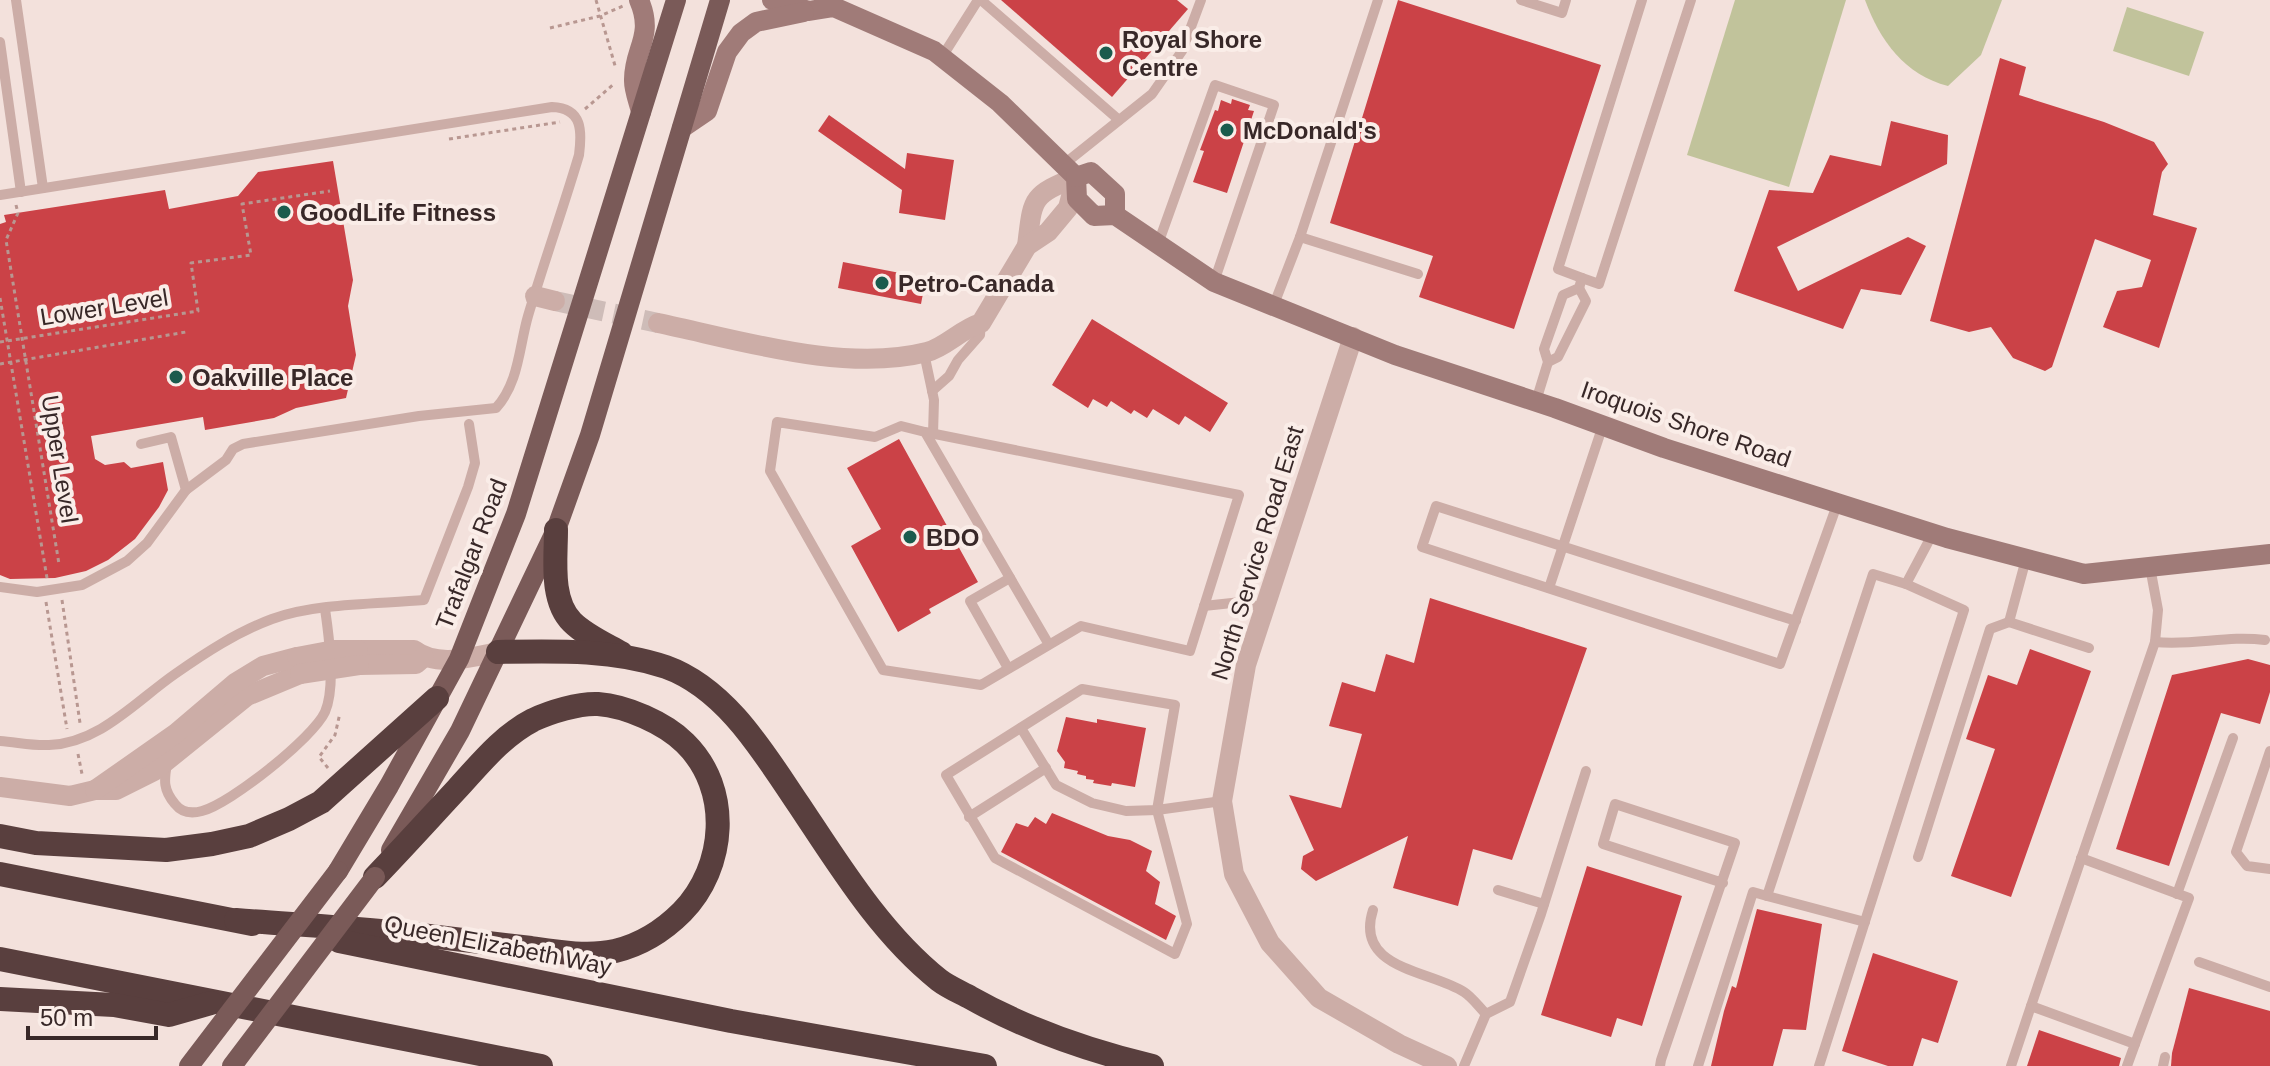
<svg xmlns="http://www.w3.org/2000/svg" width="2270" height="1066" viewBox="0 0 2270 1066" font-family="Arial,sans-serif">
<rect width="100%" height="100%" fill="#f3e1dc"/>
<!-- green -->
<g fill="#c1c39b">
<polygon points="1735,0 1846,0 1789,187 1687,155"/>
<path d="M 1865,0 L 2002,0 L 1981,55 L 1948,86 C 1905,75 1880,41 1865,0 Z"/>
<polygon points="2127,7 2204,32 2189,76 2113,51"/>
</g>
<!-- building -->
<g fill="#cb4247">
<polygon points="1001,0 1177,0 1188,9 1112,97"/>
<polygon points="1398,0 1601,65 1514,329 1419,297 1433,256 1330,223"/>
<polygon points="2000,58 2026,67 2019,95 2104,122 2154,142 2168,164 2162,172 2153,215 2197,228 2159,348 2103,327 2117,291 2142,287 2151,260 2095,239 2052,367 2045,371 2013,358 1991,327 1969,332 1930,321"/>
<polygon points="1232,99 1250,105 1248,110 1254,111 1227,193 1193,182 1204,151 1200,150 1215,110 1218,111 1221,100 1231,104"/>
<polygon points="829,115 905,169 907,153 954,160 945,220 899,213 902,190 818,131"/>
<polygon points="1891,121 1948,135 1947,164 1777,247 1798,291 1908,237 1926,246 1901,295 1861,289 1843,329 1734,291 1769,190 1813,193 1830,155 1881,166"/>
<polygon points="333,161 353,280 348,306 356,355 346,398 296,408 274,418 205,430 203,417 91,436 95,459 105,465 124,462 131,468 163,462 168,490 159,507 135,539 108,560 86,571 55,578 10,579 0,575 0,224 6,222 4,215 165,190 169,209 238,196 258,172"/>
<polygon points="843,262 926,278 921,304 838,288"/>
<polygon points="1092,319 1228,403 1210,432 1185,416 1179,425 1153,409 1147,418 1134,410 1131,414 1111,401 1107,407 1093,399 1088,408 1052,385"/>
<polygon points="899,439 978,582 929,609 931,613 898,632 851,546 881,529 847,468"/>
<polygon points="1430,598 1587,648 1512,860 1473,849 1458,906 1393,888 1408,836 1316,881 1301,869 1303,856 1314,850 1289,795 1341,808 1362,734 1329,726 1342,682 1375,692 1386,654 1414,663"/>
<polygon points="2030,649 2091,671 2011,897 1951,876 1995,749 1966,739 1988,675 2017,685"/>
<polygon points="2248,659 2270,665 2270,692 2260,724 2221,713 2169,866 2116,849 2172,675"/>
<polygon points="1066,717 1097,723 1097,719 1146,728 1135,787 1112,783 1111,786 1093,783 1094,780 1086,779 1086,776 1077,774 1078,771 1064,768 1065,762 1057,751"/>
<polygon points="1052,813 1108,836 1130,840 1152,851 1146,871 1160,882 1155,904 1176,916 1166,940 1001,852 1016,823 1028,827 1035,817 1046,824"/>
<polygon points="1587,866 1682,896 1642,1026 1617,1018 1611,1037 1541,1015"/>
<polygon points="1757,909 1822,924 1806,1030 1783,1029 1773,1066 1711,1066 1724,1011 1732,986 1736,988"/>
<polygon points="1873,953 1958,981 1938,1043 1922,1038 1913,1066 1888,1066 1842,1051"/>
<polygon points="2189,988 2270,1011 2270,1066 2171,1066 2172,1053"/>
<polygon points="2039,1030 2121,1058 2119,1066 2027,1066"/>
</g>
<g fill="none" stroke-linecap="round" stroke-linejoin="round">
<!-- minor-tunnel -->
<polyline stroke="#cebcb8" stroke-width="20" stroke-dasharray="20 10" stroke-linecap="butt" points="555,301 658,323"/>
<!-- path -->
<g stroke="#b89791" stroke-width="3" stroke-dasharray="4 4" stroke-linecap="butt">
<polyline points="596,0 616,69"/>
<polyline points="550,28 600,16 623,6"/>
<polyline points="585,109 615,83"/>
<polyline points="449,139 560,122"/>
<polyline points="16,205 18,213 6,240 59,564"/>
<polyline points="0,298 47,578"/>
<polyline points="0,342 198,311 191,263 251,255 242,204 330,191"/>
<polyline points="0,364 186,332"/>
<polyline points="62,600 80,723"/>
<polyline points="46,602 67,729"/>
<polyline points="78,754 82,774"/>
<polyline points="328,768 319,757 335,735 340,713"/>
</g>
<!-- service -->
<g stroke="#ccada7" stroke-width="10">
<polyline points="16,0 43,188"/>
<polyline points="981,0 1119,120"/>
<polyline points="1521,0 1562,13 1566,0"/>
<polyline points="0,42 21,192"/>
<polyline points="942,57 978,0"/>
<polyline points="1063,165 1152,94 1182,51 1201,0"/>
<path d="M 0,195 L 552,107 C 583,108 582,132 579,155 C 563,209 544,262 528,316 C 519,347 519,383 496,408 L 419,416 L 243,444 L 233,449 L 226,460 L 186,490 L 147,543 L 127,561 L 82,585 L 37,592 L 0,587"/>
<polyline points="1300,237 1418,274"/>
<polyline points="1158,244 1215,85 1274,105 1214,282"/>
<polyline points="1582,278 1558,269 1642,0"/>
<polyline points="1273,307 1300,237 1378,0"/>
<polyline points="924,353 934,400 933,434"/>
<polyline points="1548,362 1558,357 1586,301 1579,288"/>
<polyline points="932,391 949,376 958,360 980,335 981,323"/>
<polyline points="1536,401 1548,362 1544,349 1563,295 1579,288 1582,278 1599,284 1691,0"/>
<polyline points="925,432 1239,495 1190,651 1081,626 981,685 883,670 770,471 777,422 875,437 901,426 925,432 1048,643"/>
<polyline points="141,444 171,437 186,490"/>
<polyline points="2026,559 2009,622 2089,648"/>
<polyline points="1549,588 1603,425"/>
<polyline points="1204,606 1241,602 1264,608"/>
<polyline points="1796,621 1436,506 1422,547 1780,664 1838,502"/>
<path d="M 2155,642 C 2194,646 2227,635 2265,640"/>
<polyline points="1008,668 970,601 1010,578"/>
<polygon points="1082,689 1175,705 1157,810 1187,924 1175,954 995,858 946,775"/>
<polyline points="1021,728 1056,785 1092,803 1126,811 1157,810 1222,801"/>
<path d="M 0,741 C 16,742 33,746 49,745 C 100,743 136,701 175,674 C 205,653 237,632 272,619 C 314,603 378,604 424,600 L 468,487 L 475,463 L 469,424"/>
<polyline points="2270,751 2236,852 2247,866 2270,869"/>
<path d="M 167,764 C 164,780 163,790 175,804 C 182,813 191,814 202,811 C 230,804 313,738 325,712 C 336,687 329,636 325,609"/>
<polyline points="969,817 1046,768"/>
<polyline points="1918,857 1990,629 2009,622"/>
<polyline points="2081,858 2189,898 2135,1044"/>
<polyline points="1498,890 1544,904"/>
<polyline points="2177,894 2233,738"/>
<polyline points="1767,896 1865,922"/>
<path d="M 1373,910 C 1354,969 1429,970 1464,992 C 1472,997 1479,1007 1486,1014"/>
<polyline points="2199,962 2270,987"/>
<polyline points="2031,1006 2155,642 2158,610 2150,567"/>
<polyline points="1464,1066 1486,1014 1510,1002 1541,914 1586,771"/>
<polyline points="1660,1066 1661,1060 1735,843 1615,804 1603,844 1723,883"/>
<polyline points="1698,1066 1753,892 1767,896 1873,574 1906,584 1933,533"/>
<polyline points="1819,1066 1964,610 1906,584"/>
<polyline points="2011,1066 2031,1006 2135,1044 2127,1066"/>
<polyline points="2163,1066 2165,1057"/>
</g>
<!-- minor -->
<g stroke="#ccada7" stroke-width="20">
<path d="M 1027,246 C 1033,198 1030,196 1076,177"/>
<polyline points="535,296 555,301"/>
<path d="M 658,323 C 740,340 844,373 927,352 C 946,347 961,329 981,323 L 1027,246 L 1048,232 L 1068,208 L 1076,177"/>
</g>
<!-- tertiary -->
<g stroke="#ccada7" stroke-width="20">
<polyline points="1353,337 1246,665 1222,801 1234,874 1270,943 1319,998 1399,1044 1447,1066"/>
<path d="M 358,650 L 414,650 C 437,668 472,657 498,652"/>
<polyline points="359,665 416,664 424,657"/>
<polyline points="0,787 70,796 95,790 116,790 154,771 247,696 300,674"/>
<polyline points="95,790 175,734 235,683 263,666 297,657"/>
</g>
<!-- secondary -->
<g stroke="#a07b78" stroke-width="20">
<path d="M 639,0 C 655,37 633,49 634,81 C 634,91 639,103 641,112"/>
<polyline points="772,0 809,11 834,7 934,51 1000,103 1076,177 1077,199 1094,216 1115,215 1214,282 1395,355 1555,408 1664,448 1947,538 2084,574 2270,554"/>
<polyline points="682,128 707,111 727,52 741,33 756,22 804,12"/>
<polyline points="1076,177 1091,172 1115,194 1115,215"/>
</g>
<!-- primary -->
<g stroke="#7a5a58" stroke-width="20">
<polyline points="391,850 460,731 556,530 590,435 720,0"/>
<polyline points="338,871 389,786 459,659 516,514 676,0"/>
</g>
<!-- motorway -->
<g stroke="#593f3e" stroke-width="24">
<path d="M 556,530 C 556,559 550,600 572,622 C 585,635 605,644 621,653"/>
<path d="M 498,652 C 554,651 613,649 666,667 C 727,689 765,755 799,805 C 839,865 881,934 939,980 C 948,987 960,992 971,998 C 1026,1029 1090,1051 1152,1066"/>
<polyline points="0,836 36,843 166,850 212,844 249,836 289,819 321,802 437,698"/>
<polyline points="0,874 252,924"/>
<path d="M 236,920 C 300,925 365,928 429,936 C 463,940 497,944 531,948 C 558,952 588,957 615,951 C 640,945 664,930 682,912 C 726,867 732,789 685,743 C 665,723 626,706 598,704 C 579,703 550,712 533,720 C 502,736 480,764 457,789 C 430,818 403,848 375,877"/>
<polyline points="339,941 731,1021 985,1066"/>
<polyline points="0,959 541,1066"/>
<polyline points="0,999 114,1005 169,1015 211,1003"/>
</g>
<!-- tertiary-bridge -->
<g stroke="#ccada7" stroke-width="20">
<polyline points="297,657 334,650 358,650"/>
<polyline points="300,674 359,665"/>
</g>
<!-- primary-bridge -->
<g stroke="#7a5a58" stroke-width="20">
<polyline points="189,1066 338,871"/>
<polyline points="232,1066 375,877"/>
</g>
</g>
<!-- markers -->
<g fill="#1b5b4d" stroke="#faede8" stroke-width="3">
<circle cx="1106" cy="53" r="8"/>
<circle cx="1227" cy="130" r="8"/>
<circle cx="284" cy="212" r="8"/>
<circle cx="882" cy="283" r="8"/>
<circle cx="176" cy="377" r="8"/>
<circle cx="910" cy="537" r="8"/>
</g>
<g text-anchor="middle" dominant-baseline="central" stroke-width="8" stroke-linejoin="round" paint-order="stroke">
<!-- poi labels -->
<g font-size="24" font-weight="bold" fill="#382828" stroke="#faede8" text-anchor="start">
<text x="1122" y="39">Royal Shore<tspan x="1122" dy="28">Centre</tspan></text>
<text x="1243" y="130">McDonald's</text>
<text x="300" y="212">GoodLife Fitness</text>
<text x="898" y="283">Petro-Canada</text>
<text x="192" y="377">Oakville Place</text>
<text x="926" y="537">BDO</text>
</g>
<!-- street labels -->
<g font-size="24" fill="#382828" stroke="#faede8">
<text transform="translate(104 307) rotate(-9)">Lower Level</text>
<text transform="translate(1686 424) rotate(19)">Iroquois Shore Road</text>
<text transform="translate(60 459) rotate(81)">Upper Level</text>
<text transform="translate(1257 553) rotate(-73)">North Service Road East</text>
<text transform="translate(471 554) rotate(-69)">Trafalgar Road</text>
<text transform="translate(498 945) rotate(11)">Queen Elizabeth Way</text>
</g>
</g>
<!-- scale -->
<path d="M28 1026v12h128v-12" fill="none" stroke="#382828" stroke-width="4"/>
<text x="40" y="1026" font-size="24" fill="#382828" stroke="#faede8" stroke-width="6" paint-order="stroke">50 m</text>
</svg>
